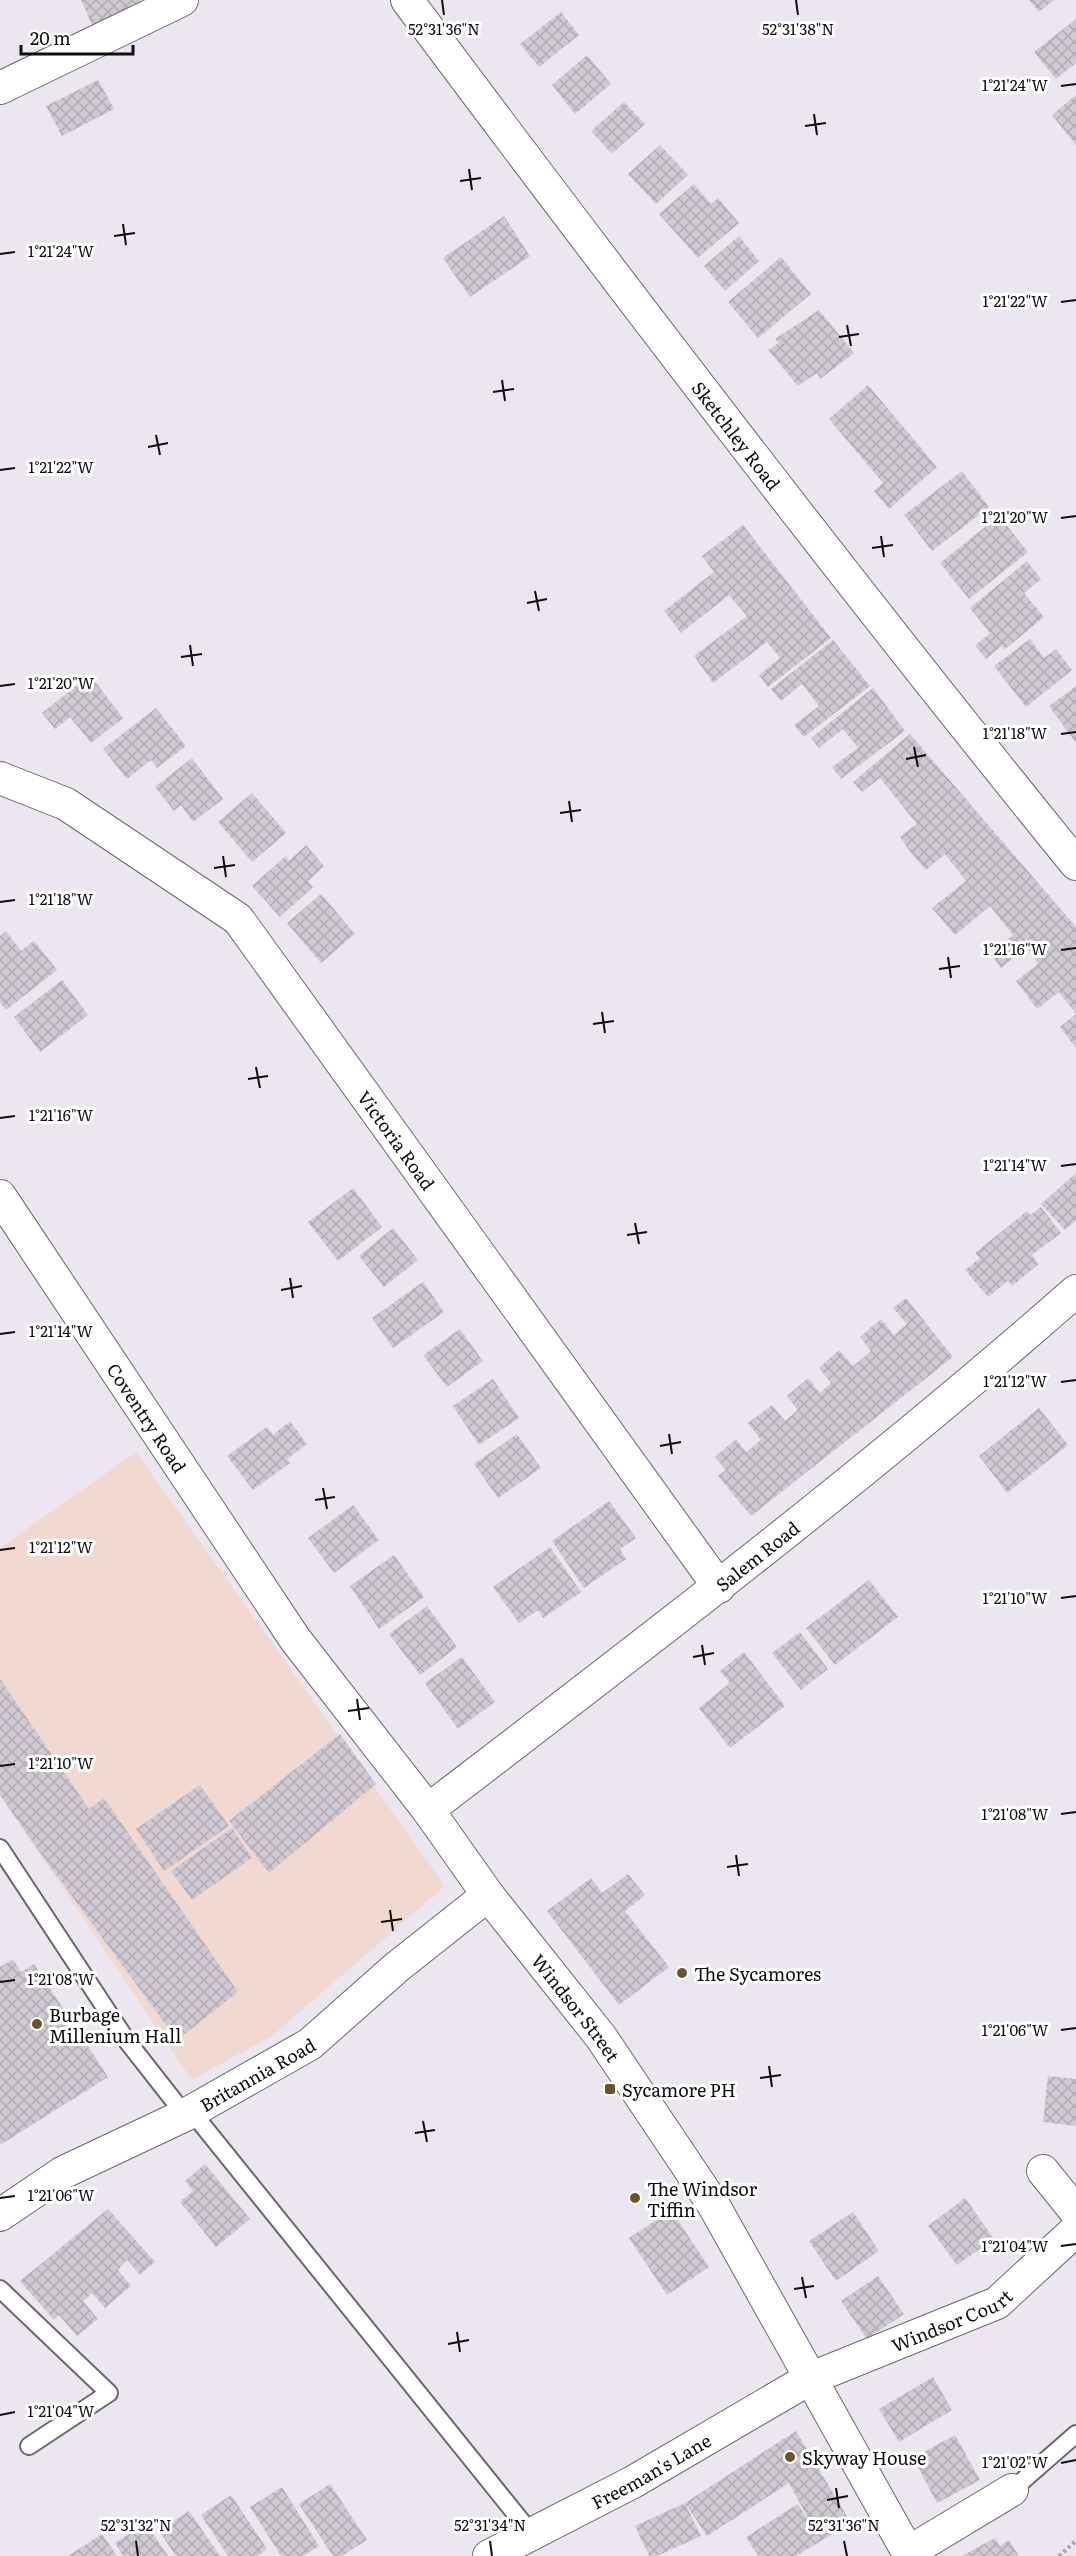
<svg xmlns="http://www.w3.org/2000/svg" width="1076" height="2556" viewBox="0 0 1076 2556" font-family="Literata,serif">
<defs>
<pattern id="building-cross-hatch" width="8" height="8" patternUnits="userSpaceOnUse" patternTransform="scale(1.5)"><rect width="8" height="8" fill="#cec9d2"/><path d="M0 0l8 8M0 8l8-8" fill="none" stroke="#b0abb3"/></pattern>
</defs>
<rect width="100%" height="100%" fill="#ebe6ef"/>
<!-- commercial -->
<polygon fill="#f1d8d0" points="136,1452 445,1886 272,2036 192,2080 0,1795 0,1548"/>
<!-- building -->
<g fill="url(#building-cross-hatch)">
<polygon points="81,0 140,0 142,5 93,27"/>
<polygon points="1029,0 1054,0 1039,12"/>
<polygon points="561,12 579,35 539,67 520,44"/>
<polygon points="1076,19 1076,63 1056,79 1034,52"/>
<polygon points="587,55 611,84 575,114 552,85"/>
<polygon points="98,80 114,109 62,136 46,106"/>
<polygon points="1076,95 1076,145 1052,115"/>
<polygon points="624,102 645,124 612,154 591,131"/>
<polygon points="660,145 688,175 656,204 628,174"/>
<polygon points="694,184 711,204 718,198 739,223 698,258 659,214"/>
<polygon points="504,216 530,256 470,297 443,258"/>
<polygon points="739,236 759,261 725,291 704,266"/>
<polygon points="781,257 811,294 758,338 728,302"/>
<polygon points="819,310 854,353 820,379 817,373 798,386 768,350 779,343 775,339"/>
<polygon points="868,385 937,467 889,509 874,491 883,483 829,419"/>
<polygon points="962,471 989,507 932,551 904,515"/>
<polygon points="999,516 1028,552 969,599 940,563"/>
<polygon points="743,525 831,638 768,687 759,675 780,658 767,642 713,683 694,656 747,616 729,595 681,633 664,611 714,572 702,556"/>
<polygon points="1027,561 1041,579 1024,593 1044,617 1004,650 1002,646 986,659 975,646 990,633 970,608"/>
<polygon points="1030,639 1044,658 1056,649 1072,670 1026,707 994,666"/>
<polygon points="833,640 870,686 804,737 794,725 819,706 802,684 781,701 771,689"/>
<polygon points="90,675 123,718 91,743 70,717 55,729 42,713"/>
<polygon points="1076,686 1076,743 1049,706"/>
<polygon points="873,688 905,731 841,779 832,767 858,748 843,729 819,748 811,738"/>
<polygon points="156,708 186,746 157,768 151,760 127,779 103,749"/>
<polygon points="910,734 1076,927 1076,1048 1060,1027 1076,1014 1059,992 1037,1009 1016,981 1038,964 1032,954 1026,947 1001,968 991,954 1013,935 990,906 955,935 932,908 966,881 945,854 926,870 912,854 900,837 917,824 880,778 862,792 853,782"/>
<polygon points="192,758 223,799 193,822 181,805 174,811 155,787"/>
<polygon points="252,793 286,833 252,862 218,822"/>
<polygon points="306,845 324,866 308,881 313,887 280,917 252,886 286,856 289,861"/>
<polygon points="321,894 355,934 321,963 287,923"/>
<polygon points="6,931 21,951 34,941 57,970 6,1010 0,1002 0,936"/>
<polygon points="62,980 88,1015 40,1052 14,1017"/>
<polygon points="1076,1173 1076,1220 1065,1230 1041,1204"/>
<polygon points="353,1188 382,1227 338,1261 308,1222"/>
<polygon points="1041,1207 1061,1233 1032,1255 1039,1264 1012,1286 1008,1281 988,1297 965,1270 980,1258 975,1253 1027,1211 1030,1215"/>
<polygon points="393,1228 418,1260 384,1287 359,1256"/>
<polygon points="423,1282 444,1312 393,1348 372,1318"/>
<polygon points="906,1298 953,1357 751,1516 718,1476 726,1470 715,1457 736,1439 746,1452 761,1440 748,1423 772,1405 785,1421 798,1410 787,1396 808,1378 820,1393 831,1383 819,1368 839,1350 853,1366 862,1359 871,1351 860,1337 881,1319 894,1335 907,1324 893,1308"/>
<polygon points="460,1329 483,1361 447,1387 423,1355"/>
<polygon points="493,1379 519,1418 479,1445 453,1406"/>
<polygon points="1039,1408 1068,1445 1007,1493 979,1456"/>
<polygon points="290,1421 307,1444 287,1459 290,1463 253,1490 227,1456 267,1427 273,1435"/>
<polygon points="517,1434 541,1468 498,1498 474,1464"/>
<polygon points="609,1501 636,1538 620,1549 626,1559 584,1588 552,1541"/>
<polygon points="353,1505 379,1540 334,1573 308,1538"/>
<polygon points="550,1547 581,1592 543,1618 538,1610 519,1623 493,1587"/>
<polygon points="394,1555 424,1597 379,1629 350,1586"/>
<polygon points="869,1580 898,1617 835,1665 806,1628"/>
<polygon points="427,1606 457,1647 420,1675 389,1634"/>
<polygon points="800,1632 828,1669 801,1690 772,1653"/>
<polygon points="744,1652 785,1706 730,1748 699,1708 730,1683 720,1671"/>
<polygon points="462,1657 495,1702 458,1729 425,1683"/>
<polygon points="0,1679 89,1809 104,1798 238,1992 177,2040 36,1847 0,1795"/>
<polygon points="340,1734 376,1784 269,1873 229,1821"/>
<polygon points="200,1785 229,1826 164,1871 136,1829"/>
<polygon points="232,1828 252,1858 192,1900 171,1871"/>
<polygon points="628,1874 645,1895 625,1911 669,1967 619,2005 547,1911 591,1878 602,1893"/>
<polygon points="13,1959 21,1972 34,1964 108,2077 0,2145 0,1967"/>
<polygon points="1048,2076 1076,2079 1076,2126 1043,2122"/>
<polygon points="205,2164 250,2219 216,2247 180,2202 193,2191 185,2181"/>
<polygon points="965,2198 994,2239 957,2265 928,2226"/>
<polygon points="108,2209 155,2262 140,2275 127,2260 122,2265 118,2270 131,2286 105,2308 92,2293 87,2298 83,2301 98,2319 77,2336 59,2315 54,2320 20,2281"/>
<polygon points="671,2210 709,2267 667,2295 629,2238"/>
<polygon points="853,2212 879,2251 836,2281 809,2241"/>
<polygon points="878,2276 904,2314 867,2339 841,2301"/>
<polygon points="933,2377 952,2410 899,2442 879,2409"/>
<polygon points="796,2431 851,2523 796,2556 758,2556 746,2537 798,2504 815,2531 789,2483 707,2536 685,2503"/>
<polygon points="955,2435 980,2480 937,2503 913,2458"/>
<polygon points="330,2484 367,2540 342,2556 333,2556 299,2504"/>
<polygon points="282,2487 319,2546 303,2556 281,2556 250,2507"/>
<polygon points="231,2495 267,2549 257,2556 228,2556 201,2515"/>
<polygon points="685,2503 701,2536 657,2556 649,2556 635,2526"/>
<polygon points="189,2511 220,2556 176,2556 159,2531"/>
<polygon points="146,2523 168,2556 123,2556 115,2543"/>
<polygon points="102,2534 117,2556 68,2556"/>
<polygon points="995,2538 1000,2546 1009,2540 1019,2556 962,2556"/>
</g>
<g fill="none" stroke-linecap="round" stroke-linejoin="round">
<defs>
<g id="lane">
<polyline points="0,1848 127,2041 185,2115"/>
<polyline points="192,2112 531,2533"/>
<polyline points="0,2289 109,2393 29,2446"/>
<polyline points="1012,2490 1076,2434"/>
</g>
<g id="street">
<path id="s1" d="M 407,0 C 625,292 846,581 1076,864"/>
<polyline points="0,88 182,0"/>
<path id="s2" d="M 0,778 L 66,804 L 238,919 L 719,1587"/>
<path id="s3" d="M 0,1196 L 295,1639 L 428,1810 L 488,1895 L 601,2037 L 713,2204 L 910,2556"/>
<path id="s4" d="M 428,1810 C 647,1642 868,1474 1076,1291"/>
<polyline points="1043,2171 1076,2212"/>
<path id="s5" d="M 0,2215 L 62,2173 L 185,2115 L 310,2044 L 397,1967 L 488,1895"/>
<polyline points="909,2552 1012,2490"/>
<path id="s6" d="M 489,2556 L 633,2482 L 809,2379 L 997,2303 L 1076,2230"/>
</g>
</defs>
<!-- lane casing -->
<use href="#lane" stroke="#6c676f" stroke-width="20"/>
<!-- street casing -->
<use href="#street" stroke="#6c676f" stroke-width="34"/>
<!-- path -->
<polyline stroke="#a8a4ab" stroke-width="4" stroke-dasharray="3 3" stroke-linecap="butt" points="1059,2556 1076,2541"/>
<!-- lane -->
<use href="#lane" stroke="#fff" stroke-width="16"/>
<!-- street -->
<use href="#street" stroke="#fff" stroke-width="32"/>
</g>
<!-- ticks -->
<path fill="none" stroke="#0f0d10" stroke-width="2" d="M 442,0 L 444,15M 796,0 L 798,15M 1061,86 L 1076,84M 814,114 L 817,135M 805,126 L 826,123M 469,169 L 472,190M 460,181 L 481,178M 123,224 L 126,245M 114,236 L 135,233M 0,254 L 15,252M 1061,302 L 1076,300M 847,325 L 851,346M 839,337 L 859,334M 502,380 L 505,401M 493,392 L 514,389M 156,435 L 160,455M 148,447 L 168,443M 0,470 L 15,468M 1061,518 L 1076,516M 881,536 L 884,557M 872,548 L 893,545M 535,591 L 539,611M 527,603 L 547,599M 190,645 L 193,666M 181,657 L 202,654M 0,686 L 15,684M 1061,734 L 1076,732M 914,747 L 918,767M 906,759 L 926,755M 569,801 L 572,822M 560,813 L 581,810M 223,856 L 226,877M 214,868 L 235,865M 0,902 L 15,900M 1061,950 L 1076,948M 948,957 L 951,978M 939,969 L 960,966M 602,1012 L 605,1033M 593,1024 L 614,1021M 256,1067 L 260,1088M 248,1079 L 268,1076M 0,1118 L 15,1116M 1061,1166 L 1076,1164M 635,1223 L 639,1244M 627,1235 L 647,1232M 290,1278 L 293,1298M 281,1290 L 302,1286M 0,1334 L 15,1332M 1061,1382 L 1076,1380M 669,1434 L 672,1454M 660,1446 L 681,1442M 323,1488 L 327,1509M 315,1500 L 335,1497M 0,1550 L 15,1548M 1061,1598 L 1076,1596M 702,1645 L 705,1665M 693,1657 L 714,1653M 357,1699 L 360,1720M 348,1711 L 369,1708M 0,1766 L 15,1764M 1061,1814 L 1076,1812M 736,1855 L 739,1876M 727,1867 L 748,1864M 390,1910 L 393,1931M 381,1922 L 402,1919M 0,1982 L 15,1980M 1061,2030 L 1076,2028M 769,2066 L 772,2087M 760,2078 L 781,2075M 423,2121 L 427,2142M 415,2133 L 435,2130M 0,2198 L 15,2196M 1061,2246 L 1076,2244M 802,2277 L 806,2298M 794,2289 L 814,2286M 457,2332 L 460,2352M 448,2344 L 469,2340M 0,2415 L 15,2412M 1061,2463 L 1076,2460M 836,2488 L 839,2508M 827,2500 L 848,2496M 136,2541 L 138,2556M 490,2541 L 492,2556M 844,2541 L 847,2556"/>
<!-- markers -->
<g fill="#695625" stroke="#fff" stroke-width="2">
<circle cx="682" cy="1973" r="6"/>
<circle cx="37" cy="2024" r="6"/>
<rect x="604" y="2083" width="12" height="12" rx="3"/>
<circle cx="635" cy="2198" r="6"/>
<circle cx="790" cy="2457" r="6"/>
</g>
<g text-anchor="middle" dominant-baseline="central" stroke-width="6" stroke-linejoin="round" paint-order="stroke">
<!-- street labels -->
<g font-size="18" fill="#0f0d10" stroke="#fff">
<text stroke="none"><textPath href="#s1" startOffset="546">Sketchley Road</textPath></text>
<text stroke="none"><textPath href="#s2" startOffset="550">Victoria Road</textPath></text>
<text stroke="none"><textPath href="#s3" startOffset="266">Coventry Road</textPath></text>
<text stroke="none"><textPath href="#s4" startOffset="416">Salem Road</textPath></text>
<text stroke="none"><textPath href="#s3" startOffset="996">Windsor Street</textPath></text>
<text stroke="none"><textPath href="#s5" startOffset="294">Britannia Road</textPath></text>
<text stroke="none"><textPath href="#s6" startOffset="520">Windsor Court</textPath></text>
<text stroke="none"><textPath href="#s6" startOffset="183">Freeman's Lane</textPath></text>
</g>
<!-- poi labels -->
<g font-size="18" fill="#0f0d10" stroke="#fff" text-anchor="start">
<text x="694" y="1973">The Sycamores</text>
<text x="49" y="2014">Burbage<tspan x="49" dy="21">Millenium Hall</tspan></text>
<text x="622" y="2089">Sycamore PH</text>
<text x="647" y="2188">The Windsor<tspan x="647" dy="21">Tiffin</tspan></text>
<text x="802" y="2457">Skyway House</text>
</g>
</g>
<g font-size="15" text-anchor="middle" fill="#0f0d10" stroke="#fff" stroke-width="6" stroke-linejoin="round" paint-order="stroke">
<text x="444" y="35">52°31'36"N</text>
<text x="798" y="35">52°31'38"N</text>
<text x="1015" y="91">1°21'24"W</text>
<text x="61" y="257">1°21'24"W</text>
<text x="1015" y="307">1°21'22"W</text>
<text x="61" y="473">1°21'22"W</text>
<text x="1015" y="523">1°21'20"W</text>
<text x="61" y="689">1°21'20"W</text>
<text x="1015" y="739">1°21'18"W</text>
<text x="61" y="905">1°21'18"W</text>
<text x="1015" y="955">1°21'16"W</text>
<text x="61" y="1121">1°21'16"W</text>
<text x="1015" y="1171">1°21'14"W</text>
<text x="61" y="1337">1°21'14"W</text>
<text x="1015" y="1387">1°21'12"W</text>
<text x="61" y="1553">1°21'12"W</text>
<text x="1015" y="1604">1°21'10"W</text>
<text x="61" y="1769">1°21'10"W</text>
<text x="1015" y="1820">1°21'08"W</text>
<text x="61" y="1985">1°21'08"W</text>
<text x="1015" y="2036">1°21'06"W</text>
<text x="61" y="2201">1°21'06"W</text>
<text x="1015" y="2252">1°21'04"W</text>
<text x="61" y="2417">1°21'04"W</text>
<text x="1015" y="2468">1°21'02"W</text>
<text x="136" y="2531">52°31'32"N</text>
<text x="490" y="2531">52°31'34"N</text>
<text x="844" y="2531">52°31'36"N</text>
</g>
<!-- scale -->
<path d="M21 45v9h112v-9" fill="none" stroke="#0f0d10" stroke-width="3"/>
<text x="30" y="45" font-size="18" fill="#0f0d10" stroke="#ffffff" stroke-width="4.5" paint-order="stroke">20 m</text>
</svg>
